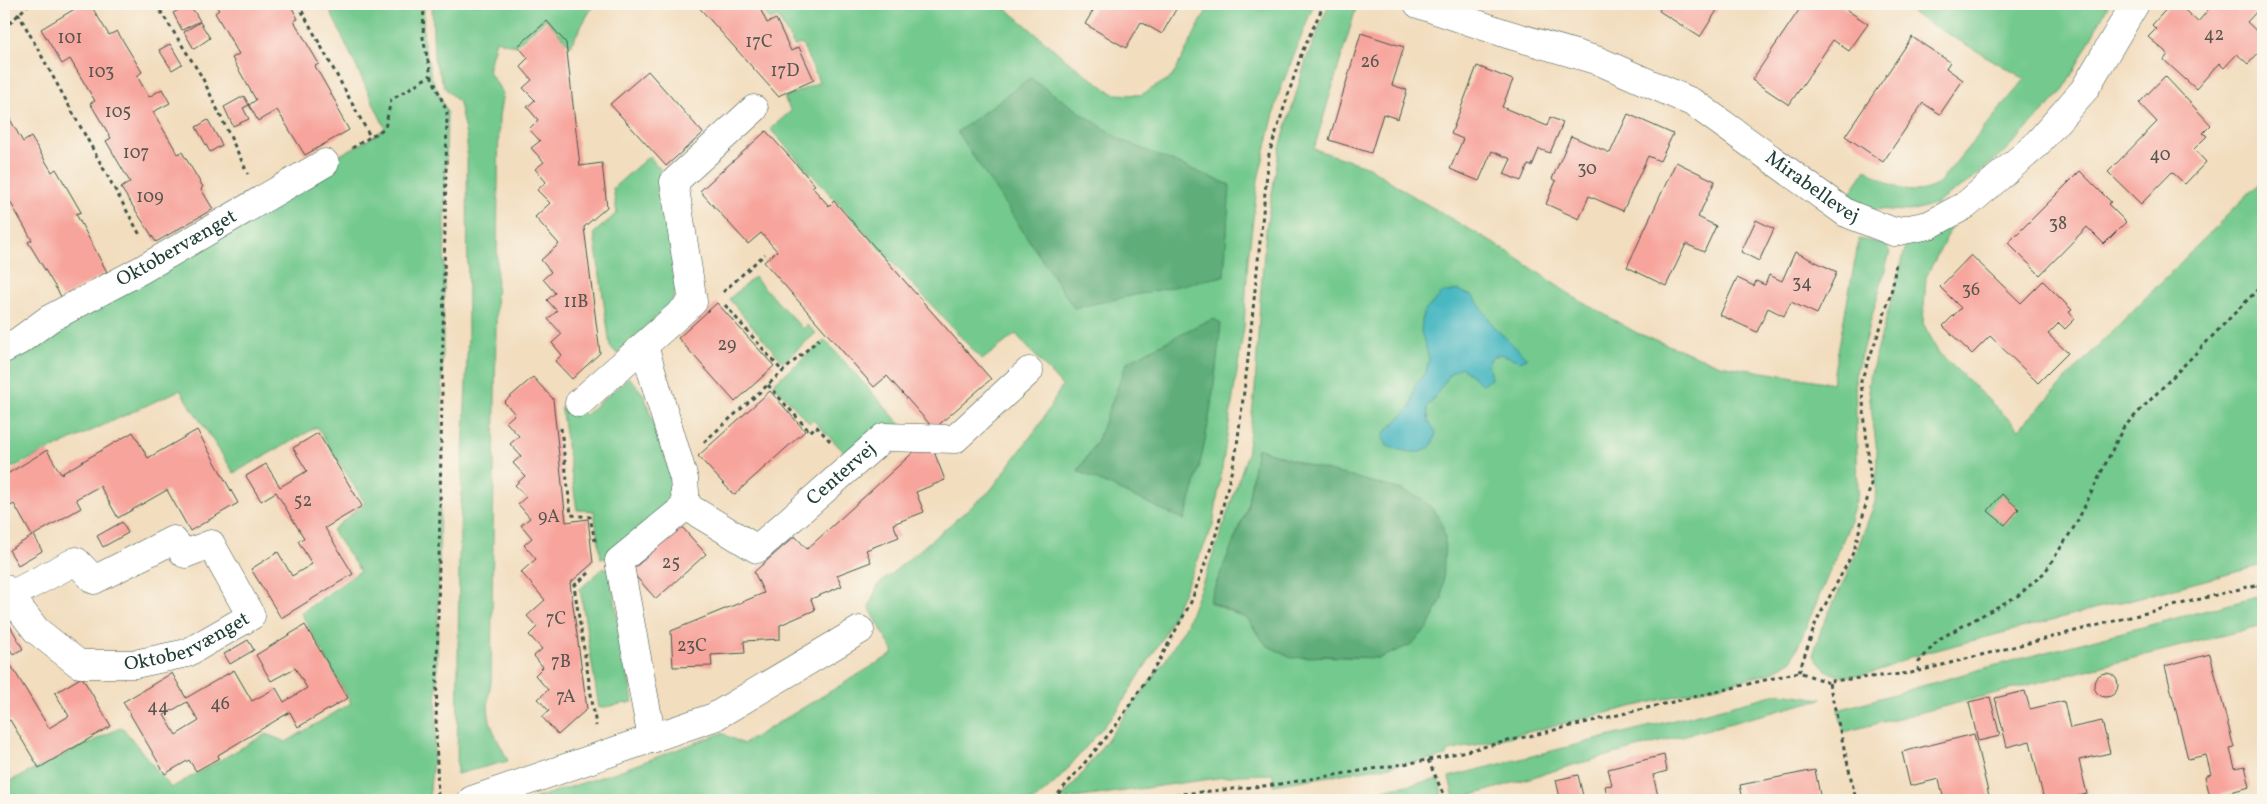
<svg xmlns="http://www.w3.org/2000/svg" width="2267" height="804" viewBox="0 0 2267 804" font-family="Vollkorn,serif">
<rect width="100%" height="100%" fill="#fbf7ec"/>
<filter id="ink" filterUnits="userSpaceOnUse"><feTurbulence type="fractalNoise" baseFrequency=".02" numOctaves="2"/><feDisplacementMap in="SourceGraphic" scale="10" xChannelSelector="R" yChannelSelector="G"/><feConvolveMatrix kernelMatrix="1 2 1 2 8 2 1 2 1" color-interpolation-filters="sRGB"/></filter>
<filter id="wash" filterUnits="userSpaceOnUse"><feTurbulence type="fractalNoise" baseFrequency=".0096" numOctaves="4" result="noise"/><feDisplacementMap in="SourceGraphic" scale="20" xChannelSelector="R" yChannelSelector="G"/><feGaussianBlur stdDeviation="1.12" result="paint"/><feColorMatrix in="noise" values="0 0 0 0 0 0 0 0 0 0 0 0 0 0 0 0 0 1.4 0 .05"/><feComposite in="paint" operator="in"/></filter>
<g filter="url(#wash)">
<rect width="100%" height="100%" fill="#f2ddbe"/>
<!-- green -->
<g fill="#73c98e" stroke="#498361" fill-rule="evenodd">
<polygon points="327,4 424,4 423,38 431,75 447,112 436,729 429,799 4,800 4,784 122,727 171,788 266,734 286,742 351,703 301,613 360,571 332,530 365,503 317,427 234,473 180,390 4,471 4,349 325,163 371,138 385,128"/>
<path d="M 432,4 L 594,4 L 570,46 L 546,19 L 515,46 L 496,40 L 488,71 L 503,93 L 499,116 L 491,683 C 483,719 493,729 508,761 L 457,774 L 459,557 L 468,333 L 467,141 L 459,103 L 445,88 L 434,59 Z"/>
<polygon points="761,4 1001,4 1070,63 1114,94 1141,95 1172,77 1210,4 1314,4 1279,93 1258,180 1248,259 1244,327 1213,526 1164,636 1117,711 1057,781 1035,800 530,800 616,772 722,733 743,744 894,653 869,607 878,585 990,491 1040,424 1062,386 1016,334 982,360 770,129 791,111 784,98 819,82 802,44 794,46 778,17 769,20"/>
<path d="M 1329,4 L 1357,5 L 1314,149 L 1369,167 L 1411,195 L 1510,253 L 1572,296 L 1637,333 L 1720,365 L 1832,383 L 1859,239 L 1885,244 L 1890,252 L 1855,376 L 1858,493 L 1848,528 L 1792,660 L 1771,673 L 1446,752 L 1447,756 L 1428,760 L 1273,785 L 1273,774 L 1239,775 L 1060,800 L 1081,775 L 1165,661 L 1186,626 L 1216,547 L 1247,455 L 1255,389 L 1260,301 L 1266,229 L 1279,151 L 1306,60 ZM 1257,448 L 1310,466 L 1380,658 L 1309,656 L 1258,635 L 1248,619 L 1209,602 L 1247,509 Z"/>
<path d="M 1901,4 L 2109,4 L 2063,91 L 2007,150 L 1971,180 L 1936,204 L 1910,211 L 1871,209 L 1844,202 L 1866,169 C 1890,184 1908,200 1937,185 L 2025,79 L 1917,16 Z"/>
<polygon points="649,156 666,176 682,277 671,303 617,354 610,346 594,233 617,213 613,188"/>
<path d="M 2263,179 L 2263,565 L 1910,657 C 1890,667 1848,686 1826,670 C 1821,666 1817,660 1813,655 L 1822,627 L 1851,566 L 1875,502 L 1877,452 L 1868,384 L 1908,239 L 1952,227 L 1926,277 L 1923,323 L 1939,353 L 2019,429 L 2087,357 Z"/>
<polygon points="754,277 803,329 807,325 816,333 783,362 729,299"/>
<polygon points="825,340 902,426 846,454 813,420 809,423 773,384"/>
<polygon points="629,377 644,395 672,478 672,490 665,511 606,558 601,559 594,511 577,510 561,407 570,400 585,415"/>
<polygon points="603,568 609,568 633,702 599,708 580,589"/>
<polygon points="2257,597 2263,625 1844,732 1838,710 1985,668"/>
<polygon points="1781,693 1822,699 1573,765 1456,800 1454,798 1449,777"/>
<polygon points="1440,779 1442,800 1326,800"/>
</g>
<!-- forest -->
<g fill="#5ead79" stroke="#3e7556">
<polygon points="1030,78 1121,140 1230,185 1224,276 1074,308 957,132"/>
<path d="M 1215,319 L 1221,324 C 1214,390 1206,457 1184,520 L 1078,471 L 1097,441 L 1127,362 L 1200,324 Z"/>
<polygon points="1257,448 1310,466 1402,490 1421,499 1432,508 1441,521 1445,538 1442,599 1428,627 1417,639 1410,645 1380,658 1325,656 1292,658 1266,645 1248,619 1209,601 1247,509"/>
</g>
<!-- water -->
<path fill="#49b8c1" stroke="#347a7a" d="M 1458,290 L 1474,297 L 1495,328 L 1527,358 L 1520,361 L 1501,354 L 1492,357 L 1488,363 L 1491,379 L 1482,384 L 1461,367 L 1451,373 L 1427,408 L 1429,422 L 1436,432 C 1432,461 1407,452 1387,446 L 1383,438 L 1385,432 L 1411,407 L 1415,385 L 1426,372 L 1429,359 L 1421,331 L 1423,313 L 1442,293 Z"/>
<g id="blocks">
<!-- building -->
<g fill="#f7a49c" fill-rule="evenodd">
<polygon points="83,4 90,4 109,35 117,31 142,72 137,76 149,97 162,89 170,103 153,112 178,154 182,152 203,187 201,189 213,209 156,242 121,188 130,182 106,141 111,138 90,103 95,101 70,59 62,64 41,29"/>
<polygon points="214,4 290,4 298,19 294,21 319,64 315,66 339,108 337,109 349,130 305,155 277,110 258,121 249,105 256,100 232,58 239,54 215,13 219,10"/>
<polygon points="696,4 758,4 767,23 776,19 791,51 799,47 814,80 778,96"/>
<polygon points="1097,4 1179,4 1162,34 1141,22 1126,48 1085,24"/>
<polygon points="1663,4 1721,4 1700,37 1659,11"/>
<polygon points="1803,4 1838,4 1868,24 1849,51 1833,40 1789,105 1752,80"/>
<polygon points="2171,4 2178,4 2198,22 2212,5 2211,4 2251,4 2258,10 2247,22 2263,37 2263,48 2248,64 2237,54 2224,68 2219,63 2196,89 2164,60 2168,54 2148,37 2156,29 2152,25"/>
<polygon points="184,7 194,11 200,21 182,30 173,13"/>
<polygon points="547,21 566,43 580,166 602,163 607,207 584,227 600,353 572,379 555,361 562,355 552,343 562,334 548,319 557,311 547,300 555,293 543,279 551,272 541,260 559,244 535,217 550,203 537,190 546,182 535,169 544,162 531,148 540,141 529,129 538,120 527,107 535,100 523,88 532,80 520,66 528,58 518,46"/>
<polygon points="200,22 210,38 194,49 184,32"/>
<polygon points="1361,33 1404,47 1392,85 1407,90 1398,119 1383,114 1371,153 1329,140"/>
<polygon points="1912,37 1950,62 1946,68 1963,80 1940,114 1923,103 1883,162 1845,136"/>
<polygon points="170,44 182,64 172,70 159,50"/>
<polygon points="1477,66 1513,80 1502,107 1547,126 1550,117 1563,123 1550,153 1539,149 1532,166 1528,165 1521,181 1504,174 1511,159 1492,151 1479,181 1450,169 1463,139 1451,134"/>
<polygon points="648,71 703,133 666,166 610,104"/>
<polygon points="2165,76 2211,125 2203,133 2207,136 2194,149 2206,162 2185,184 2172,172 2141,204 2108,172 2157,122 2139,103"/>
<polygon points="244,96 249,105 243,108 249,119 233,126 224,107"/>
<polygon points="4,109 23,142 31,137 52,172 56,169 81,212 76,214 107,272 62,298 28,242 32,240 8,198 4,200"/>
<polygon points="1628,114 1673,134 1660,161 1648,156 1623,211 1589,196 1579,219 1546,204 1556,181 1552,179 1571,136 1610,153"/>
<polygon points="208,120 222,145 210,152 196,127"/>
<polygon points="766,131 815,185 812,187 829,206 834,201 991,379 934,429 887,376 874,387 764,262 777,251 761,233 748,244 700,191"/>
<polygon points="1676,162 1715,181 1698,217 1716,226 1704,252 1686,244 1666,286 1627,267"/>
<polygon points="2080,171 2111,202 2108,204 2126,222 2104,244 2087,227 2040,275 2008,243"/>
<polygon points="1756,220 1774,229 1759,261 1741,252"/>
<polygon points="1795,252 1837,272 1817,314 1791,302 1784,316 1768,308 1757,332 1720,315 1737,278 1754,286 1756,281 1765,285 1769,275 1782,281"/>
<polygon points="1971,255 2021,303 2043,281 2072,310 2069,312 2075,319 2065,329 2059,323 2048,334 2068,353 2038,383 1990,336 1972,354 1943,326 1961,308 1940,287"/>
<polygon points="717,303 774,366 735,402 678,338"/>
<polygon points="533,377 553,399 566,522 588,519 593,563 570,583 587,709 558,735 542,717 549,711 538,699 548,690 535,675 543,667 534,656 542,649 529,635 537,627 527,616 545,600 521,572 536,559 524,545 532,538 521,525 530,518 518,504 526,497 515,485 525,476 513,463 521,456 510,444 519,436 506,422 515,414 504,402"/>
<polygon points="770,391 805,431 734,495 698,456"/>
<polygon points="197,430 238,503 190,531 167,490 118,518 100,486 76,499 81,508 34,535 42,551 18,565 9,550 32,536 14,504 4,510 4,476 47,450 61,474 133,432 148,458"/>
<polygon points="318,433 362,506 325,528 353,574 281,618 251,569 278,552 292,576 312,564 298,541 304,538 276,492 261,501 246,476 266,464 280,487 307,471 293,448"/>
<polygon points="918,448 933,449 945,480 916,492 924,512 893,524 899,537 866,550 871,562 837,575 842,586 811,599 815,610 780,625 780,639 744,641 745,653 711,655 712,666 673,667 671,631 764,593 754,572 795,536 807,549"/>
<polygon points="2002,494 2019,509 2005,525 1988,511"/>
<polygon points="122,522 128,533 103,547 97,536"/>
<polygon points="681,526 706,554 656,599 631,571"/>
<polygon points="9,624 23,649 13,654 4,639 4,627"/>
<path d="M 305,625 L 348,698 L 298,727 L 290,712 L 218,755 L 219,758 L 196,771 L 189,760 L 165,774 L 123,702 L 172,673 L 186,698 L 234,670 L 252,701 L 276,688 L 284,702 L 307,688 L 295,668 L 271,681 L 256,655 ZM 187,702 L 199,721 L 176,735 L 164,715 Z"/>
<polygon points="248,640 254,650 230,664 224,654"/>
<polygon points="2210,654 2234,748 2230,749 2235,768 2245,766 2250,787 2210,797 2205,776 2211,774 2206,755 2188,759 2165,666"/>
<polygon points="6,657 49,728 69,716 55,693 82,677 111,726 39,768 10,720 4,723 4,658"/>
<circle cx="2106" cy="685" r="12"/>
<polygon points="2025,691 2030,709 2064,701 2070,728 2102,721 2110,753 2079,760 2087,794 2061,800 2044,800 2030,741 2007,747 1995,698"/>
<polygon points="1990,697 2000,736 1978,741 1969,702"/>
<polygon points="1974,734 1990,800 1944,800 1939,779 1910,786 1902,752"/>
<polygon points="1664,755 1667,771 1653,775 1659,800 1608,800 1605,786 1612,785 1608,769"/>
<polygon points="1815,770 1821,800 1743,800 1740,785"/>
<polygon points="1578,775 1584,800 1555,800 1560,798 1556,780"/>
</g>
</g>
</g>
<g filter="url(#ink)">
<use href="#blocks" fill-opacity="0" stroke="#3f5549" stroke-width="1"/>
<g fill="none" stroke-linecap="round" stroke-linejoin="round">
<defs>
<g id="minor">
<path id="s1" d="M 1418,4 L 1507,34 L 1599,61 L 1694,103 L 1846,213 L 1894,232 L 1929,225 L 1966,205 L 2035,146 L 2084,90 L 2135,4"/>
<polyline points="644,346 684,479 686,506 619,561 652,739"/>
<path id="s2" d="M 4,349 L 19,341 L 49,319 L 141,270 L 325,163"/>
<polyline points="579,403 693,302 674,182 754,109"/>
<path id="s3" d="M 686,506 L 757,549 L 884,437 L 955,439 L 1029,371"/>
<path id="s4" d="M 4,588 L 36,630 L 79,664 L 135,664 L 187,653 L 251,616 L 211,544 L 185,554 L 173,540 L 94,580 L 76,561 L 9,596"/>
<polyline points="472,800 714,717 860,630"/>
</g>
</defs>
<!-- minor casing -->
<use href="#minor" stroke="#3f5549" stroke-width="29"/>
<!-- path -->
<g stroke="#3f5549" stroke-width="3" stroke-dasharray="4 4" stroke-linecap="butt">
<polyline points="156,4 202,77 248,174"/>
<polyline points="298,4 371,138"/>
<polyline points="424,4 423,38 431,75 447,112 436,729 438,800"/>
<polyline points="18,13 140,235"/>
<polyline points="4,29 29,4"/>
<polyline points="352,148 385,128 391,100 431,75"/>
<polyline points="723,292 765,254"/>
<polyline points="725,305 783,372"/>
<polyline points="768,385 810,432 816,426 831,442"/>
<polyline points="561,428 571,515 590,517 595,541"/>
<polyline points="704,442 819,339"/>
<polyline points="589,573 574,586 596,726"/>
<polyline points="2258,584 2263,607"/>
<polyline points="1918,671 1919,662 1939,639 2019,595 2045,572 2076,524 2123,428 2263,284"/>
<polyline points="1799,672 1816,622 1854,551 1871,484 1861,381 1881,326 1893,285 1896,261"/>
<polyline points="1829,683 1856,800"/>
<polyline points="1428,760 1446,800"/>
<polyline points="1053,800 1115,727 1159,661 1191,602 1216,534 1236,453 1247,368 1269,154 1302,52 1324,4"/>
<polyline points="1119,800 1273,785 1428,760 1799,672 1829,683 1830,681 1911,673 2263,583"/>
</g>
<!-- minor -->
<use href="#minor" stroke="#fff" stroke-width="28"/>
</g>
</g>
<g text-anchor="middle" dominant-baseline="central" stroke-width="4" stroke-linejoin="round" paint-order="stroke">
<!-- number labels -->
<g font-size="18" fill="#55574e">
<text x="2214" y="35">42</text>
<text x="70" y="38">101</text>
<text x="759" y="42">17C</text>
<text x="1370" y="62">26</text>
<text x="785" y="71">17D</text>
<text x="101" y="72">103</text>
<text x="118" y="112">105</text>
<text x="136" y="153">107</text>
<text x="2160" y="155">40</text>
<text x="1587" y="169">30</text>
<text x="150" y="197">109</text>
<text x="2058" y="224">38</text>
<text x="1802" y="283">34</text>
<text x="1971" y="290">36</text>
<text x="576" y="302">11B</text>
<text x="727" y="345">29</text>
<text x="303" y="501">52</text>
<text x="549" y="517">9A</text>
<text x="671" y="563">25</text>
<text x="556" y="619">7C</text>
<text x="692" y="646">23C</text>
<text x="561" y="662">7B</text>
<text x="566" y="697">7A</text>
<text x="220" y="704">46</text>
<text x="158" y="707">44</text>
</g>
<!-- street labels -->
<g font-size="20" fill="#1f3d34" stroke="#fbf7ec">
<text stroke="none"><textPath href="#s1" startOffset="439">Mirabellevej</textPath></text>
<text stroke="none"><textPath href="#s2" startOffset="200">Oktobervænget</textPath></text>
<text stroke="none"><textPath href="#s3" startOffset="196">Centervej</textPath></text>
<text stroke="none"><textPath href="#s4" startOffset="220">Oktobervænget</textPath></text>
</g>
</g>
<!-- margin -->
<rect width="2267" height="804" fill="none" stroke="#fbf7ec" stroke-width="20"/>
</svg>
